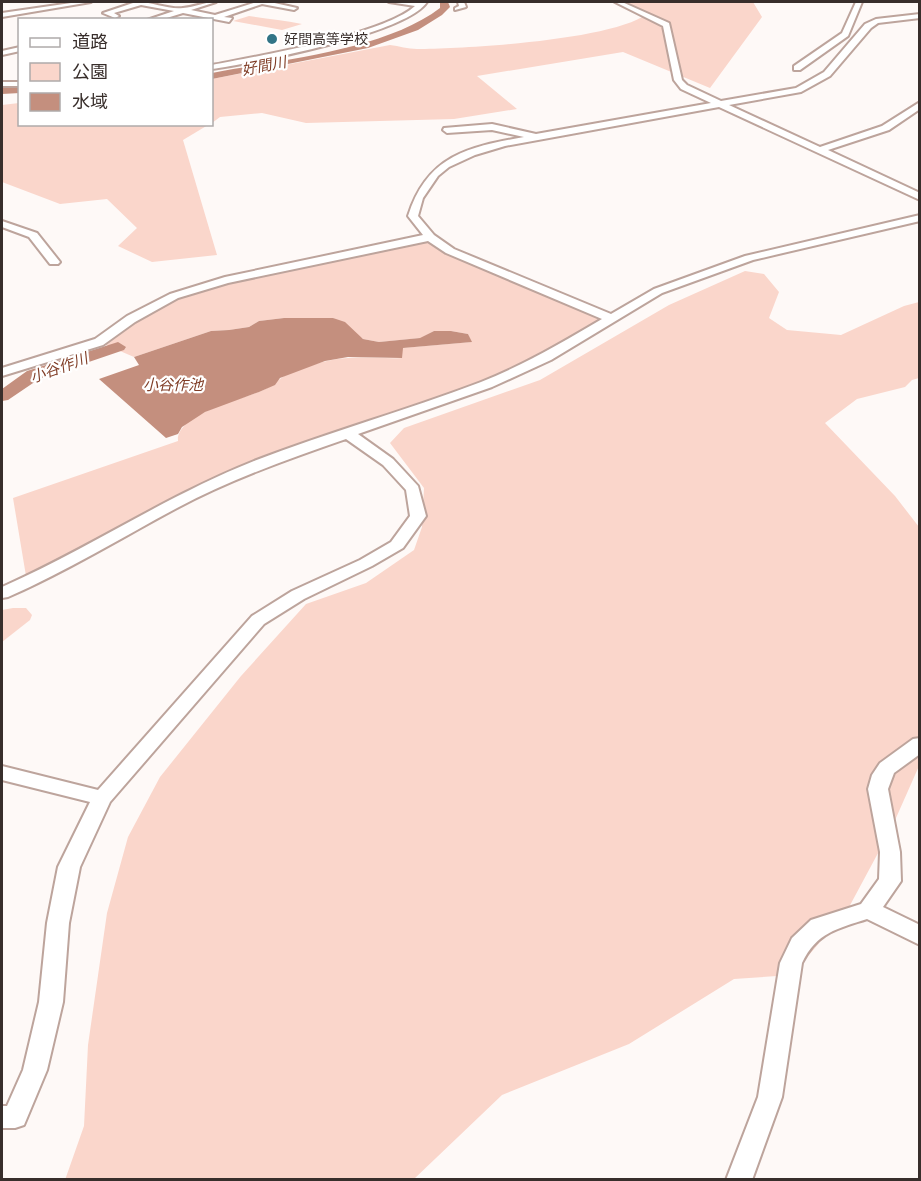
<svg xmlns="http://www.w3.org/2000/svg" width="921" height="1181" viewBox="0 0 921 1181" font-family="Figtree,'Noto Sans JP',sans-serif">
<rect width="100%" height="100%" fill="#fef9f7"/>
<!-- green -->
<g fill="#fad6cb">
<path d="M 627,2 L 753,2 L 762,17 L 710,88 L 623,52 L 477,76 L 517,109 L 454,119 L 306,123 L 262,113 L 220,117 L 212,123 L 212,79 L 390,45 C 399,46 408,49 417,49 C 465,49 612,40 647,14 Z"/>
<path d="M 249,16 C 267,19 284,20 302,24 L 282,30 L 233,21 Z"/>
<polygon points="19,103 20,124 208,125 183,140 217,255 152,262 118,246 137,228 107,199 60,204 2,182 2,105"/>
<path d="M 430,237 L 451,251 L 610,318 L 487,384 L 258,465 L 27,582 L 13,498 L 178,441 C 176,414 240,400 261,391 C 269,388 273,384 280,379 C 288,372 317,363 327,361 C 352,355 377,359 402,358 L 402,348 L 471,342 L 468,334 L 451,331 L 434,331 L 421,338 L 379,342 L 363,339 L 333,318 L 284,318 L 259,321 L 249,327 L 229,330 L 211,331 L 134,357 L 99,342 L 174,296 L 225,280 Z"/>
<polygon points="745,271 764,274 779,292 769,318 787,330 841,335 904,306 919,302 919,378 912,380 905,387 857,399 825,423 895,496 919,527 919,766 892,827 848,909 792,975 734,979 629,1044 502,1095 414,1179 65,1180 84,1126 88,1045 107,913 128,837 160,777 241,676 306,604 366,583 414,550 422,527 424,488 390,443 404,428 540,380 669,305"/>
<polygon points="13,608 26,608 32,615 30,620 2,642 2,610"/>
</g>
<!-- water -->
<polygon fill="#c48f7e" points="284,318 333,318 345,322 363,339 379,342 420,338 434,331 451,331 468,334 472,342 403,348 402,358 348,357 325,361 280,378 275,385 259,392 205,412 182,427 178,434 166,438 99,379 139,365 134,357 211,331 229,330 249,327 259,321"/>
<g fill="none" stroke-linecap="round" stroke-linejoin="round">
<!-- river -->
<g fill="#c48f7e" fill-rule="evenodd">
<path d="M 440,2 L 448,2 L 450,7 L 442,15 L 418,30 L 368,48 L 212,79 L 212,73 C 280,60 385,50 440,8 Z"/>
<polygon points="20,87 20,93 2,94 2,88"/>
<polygon points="118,342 126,347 124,350 39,379 8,400 2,401 2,389 27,371"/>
</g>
<defs>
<g id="minor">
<polygon points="78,2 91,2 2,17 2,13"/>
<path d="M 136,2 C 151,1 168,10 183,8 C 195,7 204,2 216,2 L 191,10 L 215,15 L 257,2 L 270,2 L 297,8 L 294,10 L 262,4 L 224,17 L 232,18 L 229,22 L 183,13 L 160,20 L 147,20 L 174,11 L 141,5 L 114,13 L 119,16 L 115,18 L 103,13 Z"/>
<path d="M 389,2 L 427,2 C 406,34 253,63 212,69 L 212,65 C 258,56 383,35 415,6 Z"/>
<polygon points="458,2 464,2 466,7 455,10 455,8 459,6"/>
<path d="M 615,2 L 622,2 L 669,23 L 682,80 L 687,85 L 721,101 L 796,88 L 824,72 L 865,24 L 876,19 L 920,14 L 920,18 L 878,23 L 871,28 L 830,76 L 801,92 L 729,105 L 820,147 L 882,126 L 920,102 L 920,109 L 889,130 L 828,150 L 920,193 L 920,200 L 719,107 L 505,146 L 475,155 L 449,167 L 438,176 L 423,198 L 418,216 L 434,235 L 454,249 L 611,314 L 654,289 L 745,256 L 920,215 L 920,221 L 753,260 L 662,293 L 551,360 L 492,387 L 358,434 L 393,459 L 418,486 L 426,516 L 403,548 L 372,566 L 304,599 L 264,624 L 110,802 L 80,867 L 69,923 L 63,1002 L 47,1070 L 24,1125 L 15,1128 L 2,1128 L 2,1106 L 7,1106 L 23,1070 L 39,1002 L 47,923 L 58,867 L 90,802 L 2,780 L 2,766 L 98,790 L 252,616 L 292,591 L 360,560 L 391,542 L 410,516 L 406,490 L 383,465 L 346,439 C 289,459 231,479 177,508 C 121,538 67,571 8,597 L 2,598 L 2,587 C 88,549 166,496 254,461 C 329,432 405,411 481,382 C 524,365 563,342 602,319 L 446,253 L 428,241 L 228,283 L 178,298 L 135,322 L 103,345 L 2,376 L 2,368 L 95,339 L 127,316 L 170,294 L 225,277 L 423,235 L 408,216 C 427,156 467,147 524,137 L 492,130 L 447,133 L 443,130 L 444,128 L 492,124 L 536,134 L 711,103 L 681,89 L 674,80 L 663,26 Z"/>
<polygon points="856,2 862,2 848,36 800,70 794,70 794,66 842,33"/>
<polygon points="20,47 20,51 2,55 2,51"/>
<rect x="2" y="82" width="18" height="4"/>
<polygon points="2,221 37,233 60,262 58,264 50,264 29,237 2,227"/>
<path d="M 920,738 L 920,754 L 894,773 L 888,789 L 900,852 L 901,881 L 883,907 L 920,925 L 920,945 L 867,919 C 837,929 817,932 802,963 L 782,1097 L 752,1180 L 726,1180 L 758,1097 L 780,963 L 792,938 L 811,920 L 861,904 L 879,879 L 880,852 L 868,789 L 872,775 L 880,763 L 913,739 Z"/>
</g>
</defs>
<!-- minor casing -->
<use href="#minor" stroke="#bda49c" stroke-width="4"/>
<!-- minor -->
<use href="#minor" fill="#fff" fill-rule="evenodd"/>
</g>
<!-- markers -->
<circle fill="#327486" stroke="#fff" stroke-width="2" cx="272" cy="39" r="6"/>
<g text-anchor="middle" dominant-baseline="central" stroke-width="4.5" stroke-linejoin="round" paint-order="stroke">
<!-- far-poi labels -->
<g font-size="14" fill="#382e2b" stroke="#fff" text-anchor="start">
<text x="284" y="39">好間高等学校</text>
</g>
<!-- far-water labels -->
<g font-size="15" font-style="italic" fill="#803d26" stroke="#fff">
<text transform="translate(264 66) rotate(-11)">好間川</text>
<text transform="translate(59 368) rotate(-20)">小谷作川</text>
<text x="173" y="385">小谷作池</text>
</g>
</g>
<!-- border -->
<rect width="921" height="1181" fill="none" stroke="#382e2b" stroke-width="6"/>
<!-- legend -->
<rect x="18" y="18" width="195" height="108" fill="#ffffff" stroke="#afabaa" stroke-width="1.5"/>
<rect x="30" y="38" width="30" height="9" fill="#ffffff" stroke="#afabaa" stroke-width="1.5"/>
<text x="72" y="48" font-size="18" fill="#382e2b">道路</text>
<rect x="30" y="63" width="30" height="18" fill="#fad6cb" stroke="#afabaa" stroke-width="1.5"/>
<text x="72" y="78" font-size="18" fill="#382e2b">公園</text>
<rect x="30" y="93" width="30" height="18" fill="#c48f7e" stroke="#afabaa" stroke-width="1.5"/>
<text x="72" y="108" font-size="18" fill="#382e2b">水域</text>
</svg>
